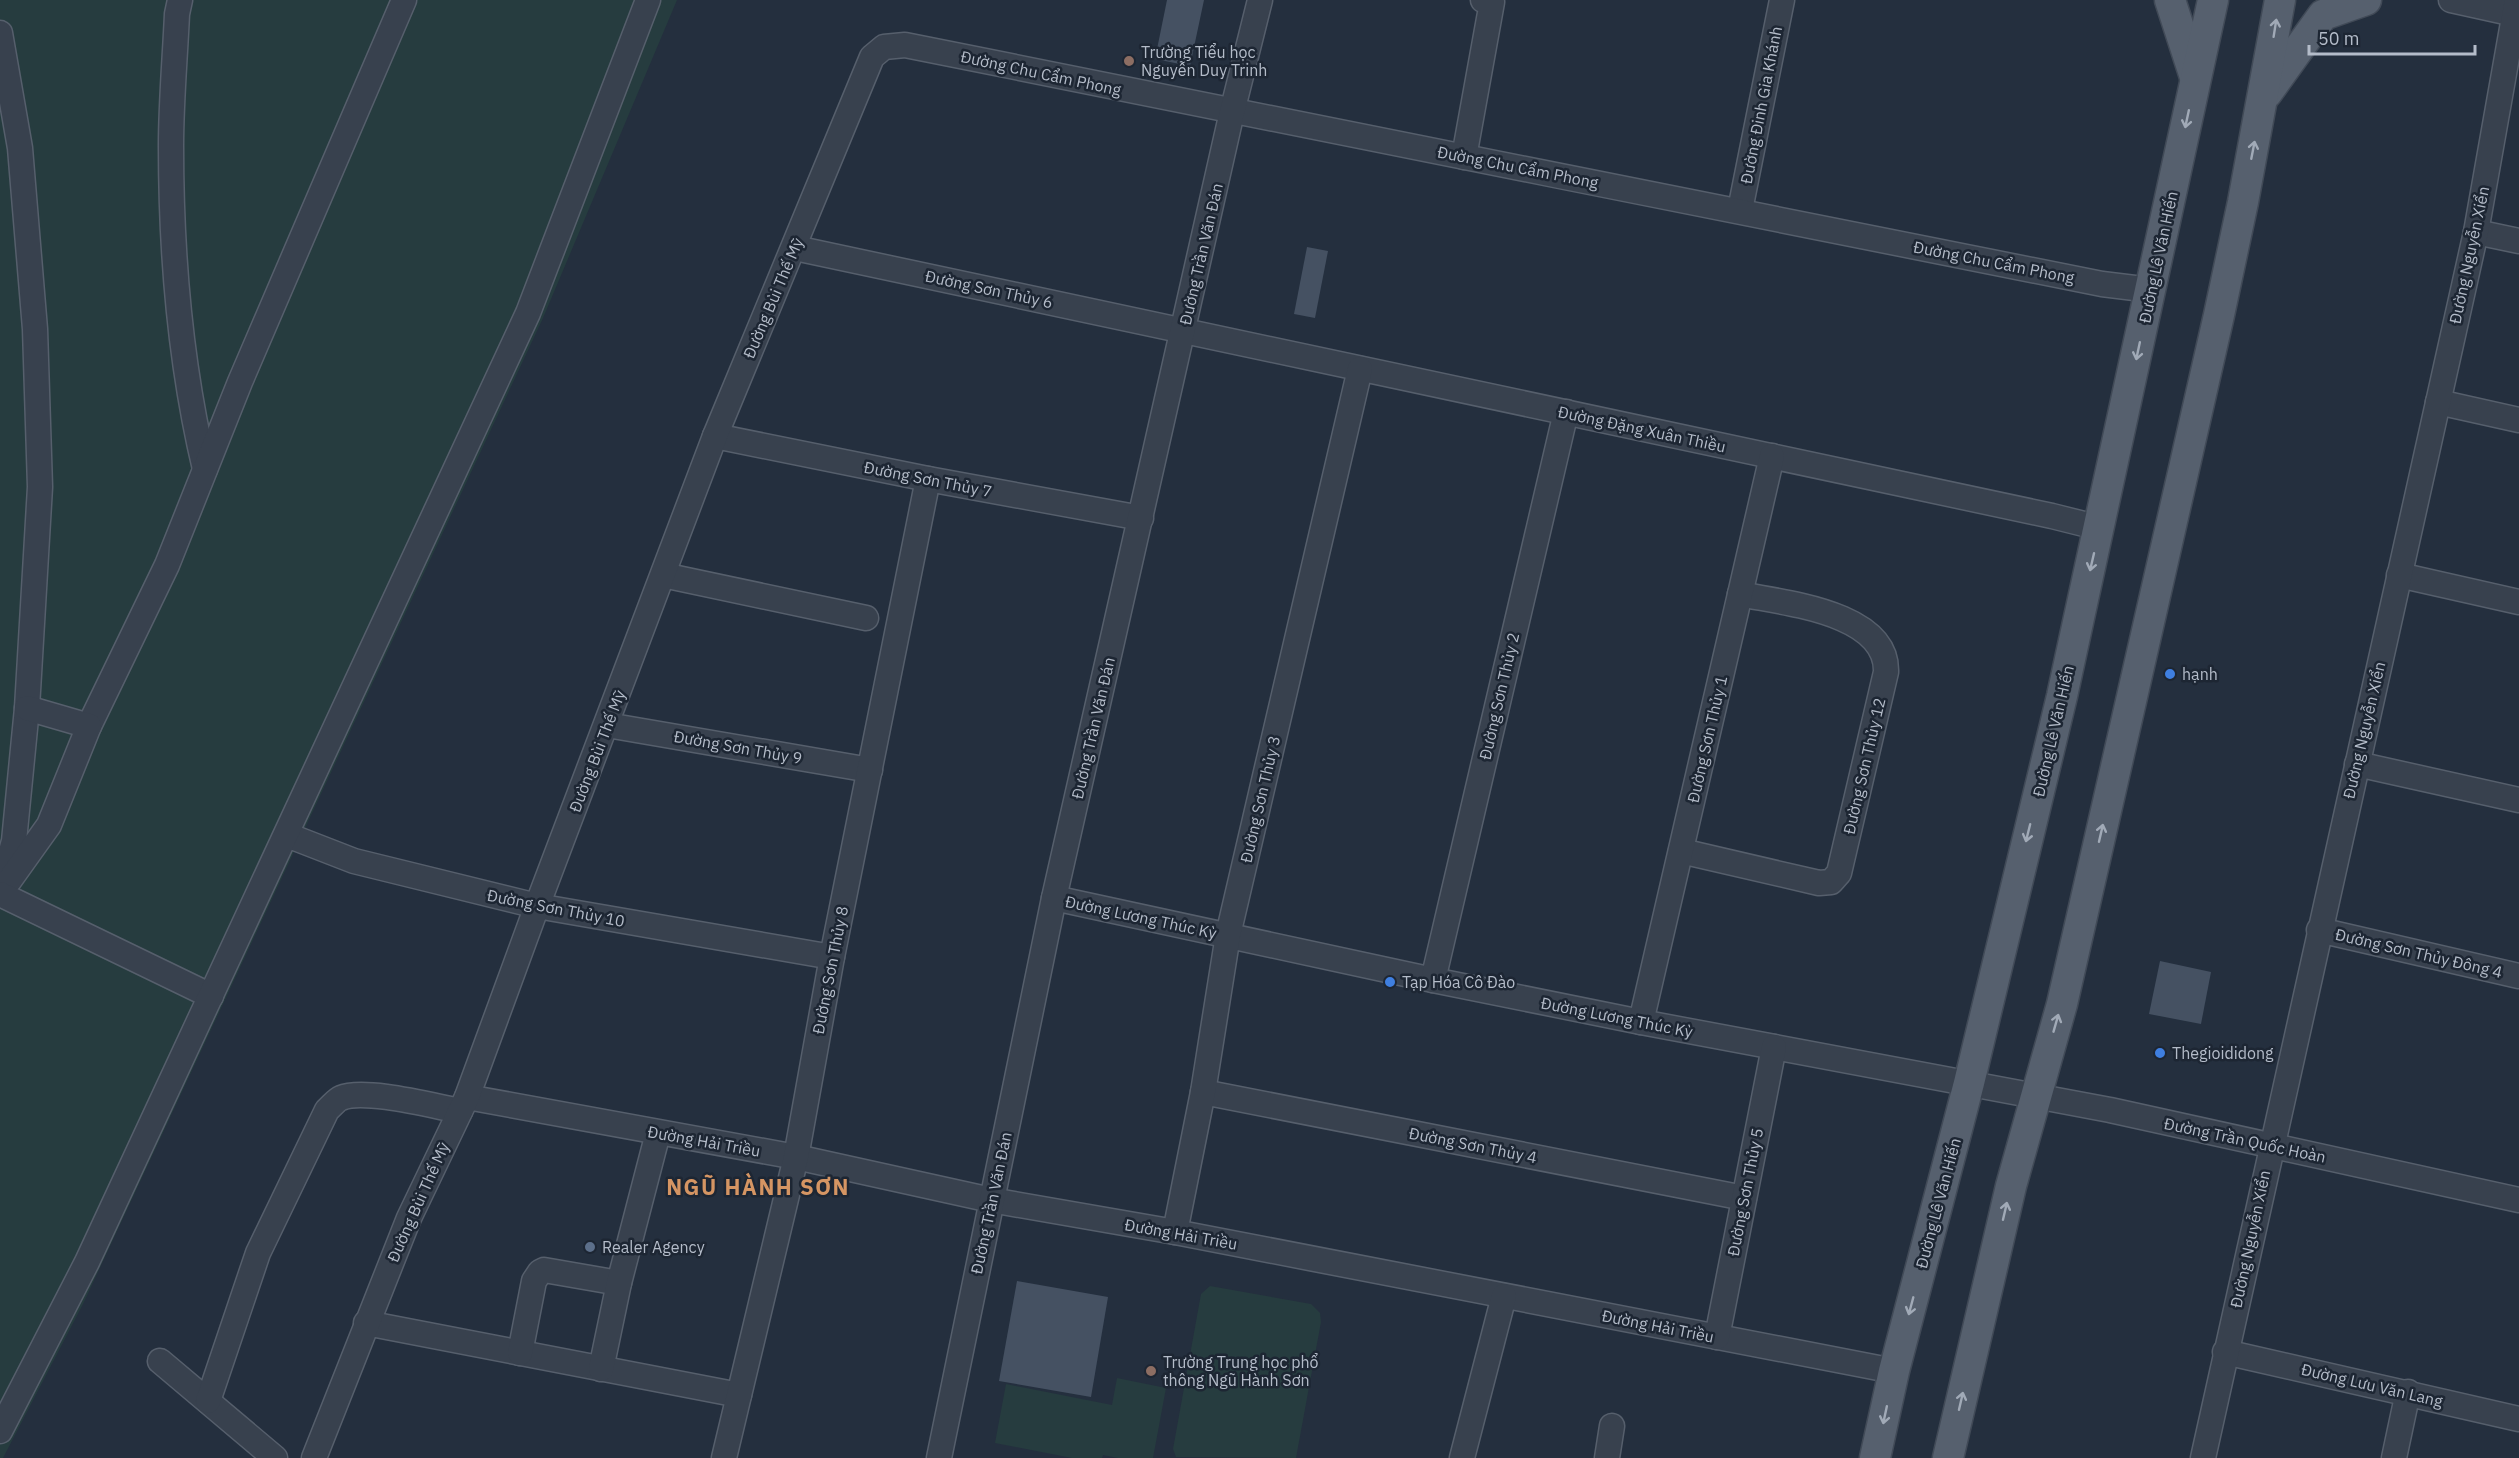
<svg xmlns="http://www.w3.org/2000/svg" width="2519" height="1458" viewBox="0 0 2519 1458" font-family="'IBM Plex Sans',sans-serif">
<rect width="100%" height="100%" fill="#242f3e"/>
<!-- green -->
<g fill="#263c3f">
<polygon points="0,0 677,0 543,318 83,1304 3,1458 0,1458"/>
<polygon points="1210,1286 1311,1304 1320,1313 1321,1322 1296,1458 1176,1457 1173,1449 1201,1294"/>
<polygon points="1117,1378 1166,1388 1153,1458 1118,1458 1103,1455 1102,1458 1072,1458 995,1443 1006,1384 1112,1405"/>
</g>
<!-- building -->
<g fill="#455162">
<polygon points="1167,0 1204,0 1190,66 1155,59"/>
<polygon points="1307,247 1328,251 1315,318 1294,314"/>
<polygon points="2160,961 2211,972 2201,1024 2149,1014"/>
<polygon points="1017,1281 1108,1297 1091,1397 999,1381"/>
</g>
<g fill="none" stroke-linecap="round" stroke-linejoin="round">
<defs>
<g id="minor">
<path d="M 180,0 L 177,14 C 175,58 171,102 171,146 C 171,255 180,364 205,469"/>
<polyline points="2451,0 2519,15"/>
<polyline points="0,33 20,148 35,329 40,487 27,708 14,841 0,891"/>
<polyline points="1464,157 1492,2 1483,0"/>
<polyline points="1740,210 1782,0"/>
<polyline points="2476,232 2519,241"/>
<polyline points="795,248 2052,516 2100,528"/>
<polyline points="2438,402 2519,420"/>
<polyline points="715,436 928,479 1141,518"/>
<polyline points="663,575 866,618"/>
<polyline points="2399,575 2519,602"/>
<polyline points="607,725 870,770"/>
<polyline points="89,726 167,565 240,382 404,0"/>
<polyline points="2357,764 2519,800"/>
<polyline points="287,835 354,861 537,906 832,957"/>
<path d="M 1681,851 L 1819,883 L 1831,882 L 1839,873 L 1886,672 C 1888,612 1783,603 1740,594"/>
<polyline points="9,881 49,825 89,726 27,708"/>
<polyline points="0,894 211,996"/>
<polyline points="1054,898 1433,980 1641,1022 2110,1110 2519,1200"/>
<polyline points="2319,930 2519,976"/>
<polyline points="1433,980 1566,412"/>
<polyline points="1641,1022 1772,456"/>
<polyline points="1203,1092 1744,1198"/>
<polyline points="467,1097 796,1157 991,1200 1175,1232 1894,1371"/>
<polyline points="1175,1232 1203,1092 1228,935 1360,369"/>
<polyline points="366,1323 739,1395"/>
<polyline points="1717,1337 1774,1047"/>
<polyline points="2225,1352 2519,1419"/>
<polyline points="520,1353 534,1281 540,1272 544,1270 619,1283"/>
<polyline points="160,1361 275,1458"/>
<polyline points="601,1369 619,1283 658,1133"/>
<path d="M 208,1401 L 258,1253 L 327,1110 C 331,1107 336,1100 341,1098 C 364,1088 433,1106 460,1111"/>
<polyline points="0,1431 87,1262 528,313 648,0"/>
<path d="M 314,1458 L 409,1218 L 467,1097 L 537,906 L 715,436 L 872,57 L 884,47 L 905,45 C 1304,127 1703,203 2102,284 L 2151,290"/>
<polyline points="724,1458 796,1157 832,957 928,479"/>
<polyline points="939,1458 1054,898 1232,112 1260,0"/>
<polyline points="1462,1458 1504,1296"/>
<polyline points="1607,1458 1612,1426"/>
<polyline points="2203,1458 2476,232 2517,0"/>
<polyline points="2394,1458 2408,1392"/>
</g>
<g id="major">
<polyline points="2170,0 2195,77"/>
<polyline points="2267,93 2323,15 2366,0"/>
<polyline points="1875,1458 1894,1371 1969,1083 2062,696 2213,0"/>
<polyline points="1948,1458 2011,1186 2062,1004 2219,315 2243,202 2280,0"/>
</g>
</defs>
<!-- minor casing -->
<use href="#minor" stroke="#565f6c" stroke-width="27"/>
<!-- major casing -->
<use href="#major" stroke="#414a57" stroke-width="33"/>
<!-- minor -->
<use href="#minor" stroke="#38414e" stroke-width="24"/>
<!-- major -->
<use href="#major" stroke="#56606e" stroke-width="30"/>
</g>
<!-- one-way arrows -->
<defs><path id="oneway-shaft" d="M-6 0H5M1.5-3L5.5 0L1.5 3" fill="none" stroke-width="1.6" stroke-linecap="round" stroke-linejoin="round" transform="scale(1.5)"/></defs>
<g stroke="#a1aab7">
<use href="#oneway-shaft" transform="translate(2275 28) rotate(-81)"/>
<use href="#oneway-shaft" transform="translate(2187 119) rotate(102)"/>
<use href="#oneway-shaft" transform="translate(2253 150) rotate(-79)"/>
<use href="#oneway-shaft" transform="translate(2138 351) rotate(102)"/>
<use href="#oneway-shaft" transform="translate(2092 562) rotate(103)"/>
<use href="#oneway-shaft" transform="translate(2028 833) rotate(104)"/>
<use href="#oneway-shaft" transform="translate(2101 833) rotate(-77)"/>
<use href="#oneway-shaft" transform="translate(2056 1023) rotate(-74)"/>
<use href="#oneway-shaft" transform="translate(2005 1211) rotate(-77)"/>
<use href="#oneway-shaft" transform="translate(1911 1306) rotate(105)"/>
<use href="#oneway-shaft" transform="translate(1961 1401) rotate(-77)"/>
<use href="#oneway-shaft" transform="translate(1885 1415) rotate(102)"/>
</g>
<!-- markers -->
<g fill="#8d6e63" stroke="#1d2633" stroke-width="2">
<circle cx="1129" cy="61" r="6"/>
<circle cx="1151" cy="1371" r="6"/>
</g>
<g fill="#3f7fe0" stroke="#1d2633" stroke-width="2">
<circle cx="2170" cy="674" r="6"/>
<circle cx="1390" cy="982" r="6"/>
<circle cx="2160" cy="1053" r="6"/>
</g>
<circle fill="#5c6f8a" stroke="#1d2633" stroke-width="2" cx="590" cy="1247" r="6"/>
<g text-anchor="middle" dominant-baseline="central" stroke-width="5" stroke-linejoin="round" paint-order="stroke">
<!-- poi labels -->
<g font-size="16" fill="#b4bcc9" stroke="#1d2633" text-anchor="start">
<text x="1141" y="52">Trường Tiểu học<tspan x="1141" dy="18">Nguyễn Duy Trinh</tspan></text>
<text x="2182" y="674">hạnh</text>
<text x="1402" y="982">Tạp Hóa Cô Đào</text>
<text x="2172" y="1053">Thegioididong</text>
<text x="602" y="1247">Realer Agency</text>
<text x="1163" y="1362">Trường Trung học phổ<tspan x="1163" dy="18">thông Ngũ Hành Sơn</tspan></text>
</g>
<!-- street labels -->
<g font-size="16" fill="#b4bcc9" stroke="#1d2633">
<text transform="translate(1041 73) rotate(12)">Đường Chu Cẩm Phong</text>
<text transform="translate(1761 105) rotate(-79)">Đường Đinh Gia Khánh</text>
<text transform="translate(1518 167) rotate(11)">Đường Chu Cẩm Phong</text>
<text transform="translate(1201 254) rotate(-77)">Đường Trần Văn Đán</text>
<text transform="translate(2469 255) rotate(-78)">Đường Nguyễn Xiển</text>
<text transform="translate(2158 257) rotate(-78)">Đường Lê Văn Hiến</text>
<text transform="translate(1994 262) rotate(11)">Đường Chu Cẩm Phong</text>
<text transform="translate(989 289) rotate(12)">Đường Sơn Thủy 6</text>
<text transform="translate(773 298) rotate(-67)">Đường Bùi Thế Mỹ</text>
<text transform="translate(1642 429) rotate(12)">Đường Đặng Xuân Thiều</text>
<text transform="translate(928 479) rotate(11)">Đường Sơn Thủy 7</text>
<text transform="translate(1499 696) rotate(-77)">Đường Sơn Thủy 2</text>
<text transform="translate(1093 728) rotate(-77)">Đường Trần Văn Đán</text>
<text transform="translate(2364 730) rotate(-77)">Đường Nguyễn Xiển</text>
<text transform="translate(2053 731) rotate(-77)">Đường Lê Văn Hiến</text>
<text transform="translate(1707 739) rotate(-77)">Đường Sơn Thủy 1</text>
<text transform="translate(738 747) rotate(10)">Đường Sơn Thủy 9</text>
<text transform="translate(597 751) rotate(-69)">Đường Bùi Thế Mỹ</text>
<text transform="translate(1864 766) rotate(-77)">Đường Sơn Thủy 12</text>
<text transform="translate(1260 799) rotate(-77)">Đường Sơn Thủy 3</text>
<text transform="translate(556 908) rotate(11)">Đường Sơn Thủy 10</text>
<text transform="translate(1141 917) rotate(12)">Đường Lương Thúc Kỳ</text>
<text transform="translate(2419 953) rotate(13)">Đường Sơn Thủy Đông 4</text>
<text transform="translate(830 970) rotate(-79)">Đường Sơn Thủy 8</text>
<text transform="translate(1617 1017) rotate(11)">Đường Lương Thúc Kỳ</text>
<text transform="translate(2245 1140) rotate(12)">Đường Trần Quốc Hoàn</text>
<text transform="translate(704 1141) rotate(10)">Đường Hải Triều</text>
<text transform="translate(1473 1145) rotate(11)">Đường Sơn Thủy 4</text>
<text transform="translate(1745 1192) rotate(-79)">Đường Sơn Thủy 5</text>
<text transform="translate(418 1202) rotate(-66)">Đường Bùi Thế Mỹ</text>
<text transform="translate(991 1203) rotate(-78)">Đường Trần Văn Đán</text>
<text transform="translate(1938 1203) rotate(-75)">Đường Lê Văn Hiến</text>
<text transform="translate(1181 1234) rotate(10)">Đường Hải Triều</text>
<text transform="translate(2250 1239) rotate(-78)">Đường Nguyễn Xiển</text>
<text transform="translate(1658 1326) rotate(11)">Đường Hải Triều</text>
<text transform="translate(2372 1385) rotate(13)">Đường Lưu Văn Lang</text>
</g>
<!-- district labels -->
<g font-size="22" font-weight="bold" letter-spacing="1.5" fill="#d59563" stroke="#1d2633">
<text x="758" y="1186">NGŨ HÀNH SƠN</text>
</g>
</g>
<!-- scale -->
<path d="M2309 45v9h166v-9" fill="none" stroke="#b4bcc9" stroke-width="3"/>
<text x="2318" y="45" font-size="18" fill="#b4bcc9" stroke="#1d2633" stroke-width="4.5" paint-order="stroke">50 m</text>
</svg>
